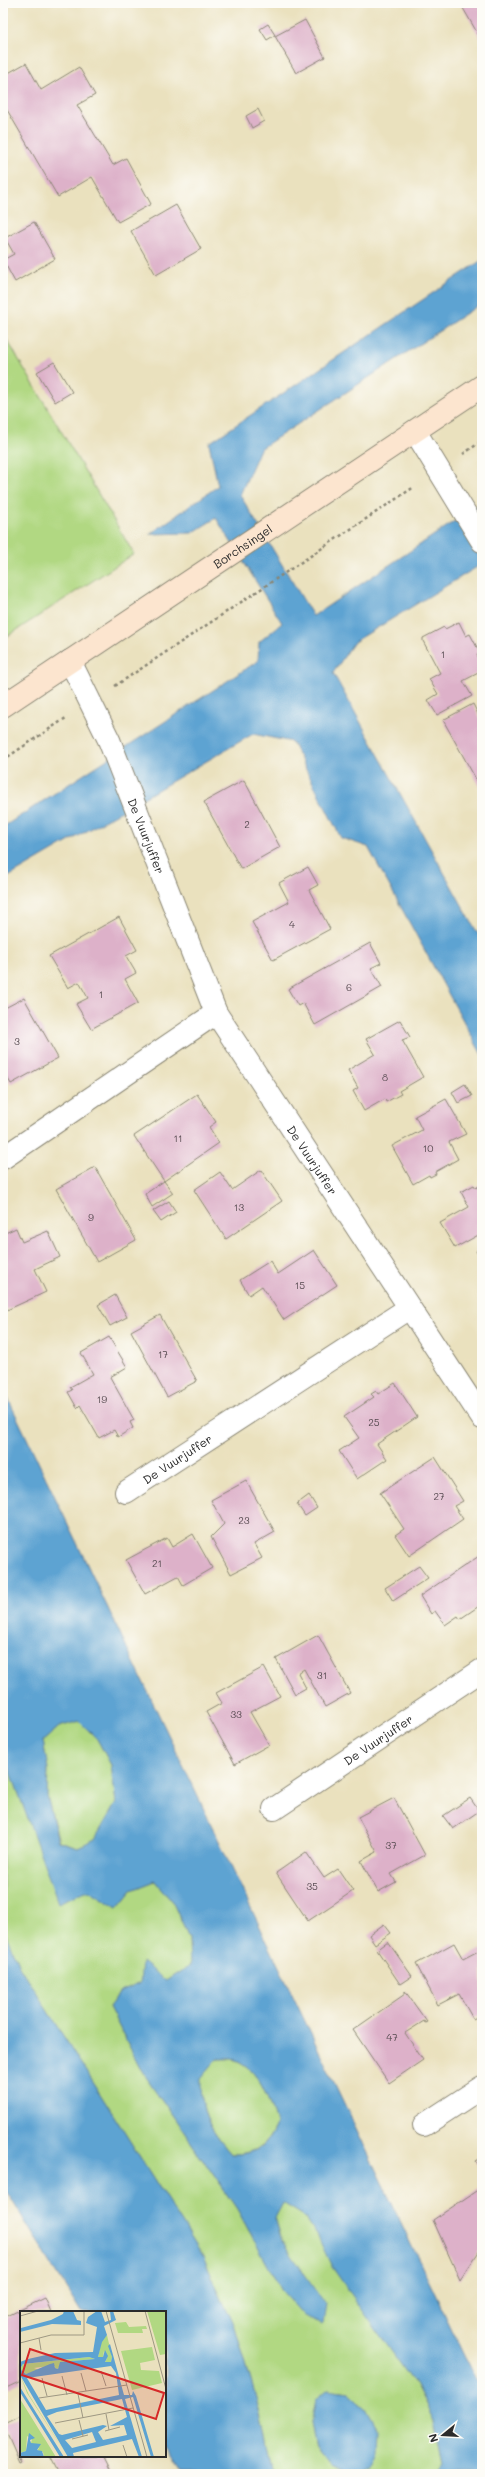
<svg xmlns="http://www.w3.org/2000/svg" width="485" height="2477" viewBox="0 0 485 2477" font-family="Mali,sans-serif">
<rect width="100%" height="100%" fill="#fdfcf7"/>
<filter id="ink" filterUnits="userSpaceOnUse"><feTurbulence type="fractalNoise" baseFrequency=".025" numOctaves="2"/><feDisplacementMap in="SourceGraphic" scale="8" xChannelSelector="R" yChannelSelector="G"/><feConvolveMatrix kernelMatrix="1 2 1 2 8 2 1 2 1" color-interpolation-filters="sRGB"/></filter>
<filter id="wash" filterUnits="userSpaceOnUse"><feTurbulence type="fractalNoise" baseFrequency=".012" numOctaves="4" result="noise"/><feDisplacementMap in="SourceGraphic" scale="16" xChannelSelector="R" yChannelSelector="G"/><feGaussianBlur stdDeviation="0.9" result="paint"/><feColorMatrix in="noise" values="0 0 0 0 0 0 0 0 0 0 0 0 0 0 0 0 0 1.4 0 .05"/><feComposite in="paint" operator="in"/></filter>
<g filter="url(#wash)">
<rect width="100%" height="100%" fill="#eae1be"/>
<!-- green -->
<g fill="#b1d882" stroke="#6e8256" fill-rule="evenodd">
<polygon points="3,333 134,554 3,639"/>
<polygon points="79,1721 97,1739 111,1765 116,1803 95,1840 78,1847 59,1841 47,1796 48,1769 43,1741 59,1727"/>
<path d="M 3,1750 L 29,1822 L 88,1890 L 117,1908 L 132,1890 L 155,1881 L 174,1904 L 189,1938 L 190,1965 L 166,1981 L 140,1983 L 120,1992 L 109,2007 L 142,2071 L 237,2209 L 282,2291 L 300,2269 L 282,2241 L 275,2217 L 283,2203 L 304,2216 L 317,2235 L 333,2267 L 416,2386 L 434,2421 L 443,2464 L 436,2474 L 274,2474 L 256,2398 L 235,2327 L 202,2255 L 19,1966 L 3,1928 ZM 328,2389 L 348,2392 L 366,2408 L 330,2466 L 316,2450 L 311,2422 Z"/>
<path d="M 217,2059 C 223,2059 230,2058 236,2060 C 260,2070 269,2101 276,2124 C 267,2146 256,2154 231,2154 C 208,2127 202,2114 200,2078 Z"/>
</g>
<!-- water -->
<g fill="#5da3d2" stroke="#44677e" fill-rule="evenodd">
<polygon points="482,260 482,303 260,449 240,495 313,616 482,503 482,564 354,642 333,673 482,941 482,1055 368,847 341,838 292,742 253,734 3,880 3,827 258,661 259,642 282,623 216,518 192,533 150,534 218,486 209,443"/>
<path d="M 3,1388 L 477,2382 L 482,2382 L 482,2474 L 436,2474 L 443,2464 L 434,2421 L 416,2386 L 332,2267 L 317,2235 L 304,2216 L 283,2203 L 275,2218 L 282,2241 L 326,2305 L 323,2324 L 304,2316 L 282,2291 L 237,2209 L 142,2071 L 109,2007 L 120,1992 L 140,1983 L 142,1962 L 166,1981 L 190,1965 L 189,1938 L 174,1904 L 155,1881 L 132,1890 L 117,1908 L 88,1890 L 58,1903 L 3,1750 ZM 79,1721 L 97,1739 L 111,1765 L 116,1803 L 95,1839 L 78,1847 L 58,1841 L 47,1796 L 48,1769 L 43,1741 L 59,1727 ZM 217,2059 C 223,2059 230,2058 236,2060 C 260,2070 269,2101 276,2124 C 267,2147 256,2155 231,2154 C 208,2127 201,2114 201,2078 Z"/>
<polygon points="3,1928 19,1966 202,2255 235,2327 256,2398 274,2474 182,2474 165,2447 165,2312 81,2312 3,2186"/>
<polygon points="328,2389 348,2392 366,2408 378,2430 377,2451 370,2464 352,2471 330,2466 316,2450 311,2422 316,2400"/>
</g>
<g id="blocks">
<!-- building -->
<g fill="#ddb1c9">
<polygon points="460,3 482,3 482,41"/>
<polygon points="305,20 325,57 296,73 275,36"/>
<polygon points="268,24 275,35 267,40 260,29"/>
<polygon points="26,63 41,90 79,67 95,95 77,105 113,165 126,158 151,204 118,222 92,177 58,197 3,103 3,76"/>
<polygon points="258,109 264,121 252,128 246,116"/>
<polygon points="176,205 201,249 156,275 131,231"/>
<polygon points="34,222 55,259 15,282 3,260 14,254 5,238"/>
<polygon points="54,362 72,392 55,402 37,372"/>
<polygon points="459,622 466,636 470,634 480,653 477,655 482,664 482,671 463,681 472,696 437,715 428,700 438,694 429,679 440,673 423,641 423,638 444,627 445,629"/>
<polygon points="473,704 480,718 482,717 482,790 443,720"/>
<polygon points="244,780 280,847 241,869 204,802"/>
<polygon points="308,867 318,885 309,890 330,929 273,960 252,922 289,902 279,883"/>
<polygon points="119,917 137,950 126,956 136,973 125,979 138,1003 91,1029 76,1004 88,998 79,982 68,988 49,956"/>
<polygon points="370,943 381,963 371,968 382,987 315,1025 303,1003 298,1006 288,989"/>
<polygon points="24,998 58,1058 11,1084 3,1070 3,1009"/>
<polygon points="400,1020 410,1037 402,1040 423,1077 399,1091 401,1094 386,1102 385,1099 364,1111 353,1091 358,1088 348,1070 375,1054 366,1039"/>
<polygon points="465,1084 472,1096 458,1103 452,1092"/>
<polygon points="197,1094 216,1122 209,1127 219,1143 164,1181 173,1193 152,1207 145,1194 164,1181 134,1136"/>
<polygon points="446,1099 466,1134 449,1142 458,1159 435,1172 436,1174 430,1177 429,1175 413,1184 392,1146 422,1130 415,1116"/>
<polygon points="95,1167 136,1240 97,1262 56,1189"/>
<polygon points="261,1170 282,1201 226,1239 194,1190 220,1172 232,1190"/>
<polygon points="482,1184 482,1233 455,1248 440,1223 469,1207 461,1192 474,1185 476,1188"/>
<polygon points="169,1201 176,1212 161,1222 153,1211"/>
<polygon points="16,1228 22,1242 48,1231 60,1257 35,1269 46,1292 7,1310 3,1301 3,1234"/>
<polygon points="482,1248 482,1262 476,1251"/>
<polygon points="314,1250 337,1285 284,1320 262,1286 249,1295 240,1280 270,1261 278,1274"/>
<polygon points="115,1295 127,1317 110,1326 98,1305"/>
<polygon points="160,1315 197,1381 167,1397 131,1331"/>
<polygon points="109,1337 127,1367 110,1377 134,1420 130,1422 133,1428 118,1437 114,1430 99,1438 80,1405 77,1408 68,1392 72,1390 70,1387 93,1374 81,1353"/>
<polygon points="395,1383 417,1417 377,1444 387,1459 357,1479 339,1451 359,1438 344,1417 374,1397 371,1394 376,1391 378,1394"/>
<polygon points="435,1457 463,1501 454,1506 463,1519 409,1556 395,1535 404,1529 380,1493"/>
<polygon points="246,1481 275,1532 254,1544 262,1558 231,1574 211,1537 224,1524 211,1500"/>
<polygon points="309,1495 317,1508 305,1516 297,1504"/>
<polygon points="193,1534 212,1568 183,1585 178,1576 145,1594 126,1560 167,1538 172,1547"/>
<polygon points="482,1554 482,1604 460,1619 458,1616 445,1625 435,1611 431,1614 420,1596"/>
<polygon points="419,1566 428,1578 393,1601 385,1588"/>
<polygon points="318,1635 350,1693 325,1707 304,1669 298,1673 306,1688 295,1694 276,1659"/>
<polygon points="264,1667 280,1696 250,1712 269,1745 235,1764 206,1712 222,1703 216,1693"/>
<polygon points="394,1798 425,1855 391,1874 396,1882 378,1892 361,1861 377,1852 358,1817"/>
<polygon points="470,1798 479,1811 453,1829 443,1816"/>
<polygon points="306,1852 324,1878 338,1869 353,1891 308,1921 276,1873"/>
<polygon points="384,1924 391,1933 375,1944 369,1935"/>
<polygon points="388,1942 412,1976 400,1984 377,1950"/>
<polygon points="454,1943 463,1959 482,1949 482,2014 473,2019 459,1994 438,2005 416,1964"/>
<polygon points="405,1991 427,2022 425,2023 424,2021 405,2033 423,2060 389,2083 353,2030 405,1994"/>
<polygon points="482,2157 482,2172 475,2161"/>
<polygon points="482,2187 482,2247 460,2280 433,2220"/>
<polygon points="45,2298 51,2312 21,2312 21,2381 4,2389 3,2352 6,2351 3,2344 3,2318"/>
<polygon points="21,2416 21,2455 18,2456 22,2463 20,2464 3,2425"/>
<polygon points="50,2456 108,2456 104,2458 112,2474 59,2474"/>
</g>
</g>
</g>
<g filter="url(#ink)">
<use href="#blocks" fill-opacity="0" stroke="#8a8674" stroke-width="1"/>
<g fill="none" stroke-linecap="round" stroke-linejoin="round">
<defs>
<g id="minor">
<polyline points="415,431 482,541"/>
<path id="s1" d="M 70,661 L 109,740 L 216,1013 L 482,1418"/>
<polyline points="3,1158 216,1013"/>
<path id="s2" d="M 126,1492 L 409,1308"/>
<path id="s3" d="M 274,1809 L 482,1670"/>
<polyline points="424,2125 482,2087"/>
</g>
<g id="secondary">
<path id="s4" d="M 3,706 L 482,386"/>
</g>
</defs>
<!-- minor casing -->
<use href="#minor" stroke="#8a8674" stroke-width="24"/>
<!-- secondary casing -->
<use href="#secondary" stroke="#8a8674" stroke-width="24"/>
<!-- path -->
<g stroke="#8a8674" stroke-width="2.5" stroke-dasharray="3 3" stroke-linecap="butt">
<polyline points="463,454 482,441"/>
<polyline points="115,686 414,487"/>
<polyline points="3,760 66,718"/>
</g>
<!-- minor -->
<use href="#minor" stroke="#fff" stroke-width="22"/>
<!-- secondary -->
<use href="#secondary" stroke="#fce5cf" stroke-width="22"/>
</g>
</g>
<g text-anchor="middle" dominant-baseline="central" stroke-width="3" stroke-linejoin="round" paint-order="stroke">
<!-- number labels -->
<g font-size="10" fill="#584c52">
<text x="443" y="654">1</text>
<text x="247" y="824">2</text>
<text x="292" y="924">4</text>
<text x="349" y="987">6</text>
<text x="101" y="994">1</text>
<text x="17" y="1041">3</text>
<text x="385" y="1077">8</text>
<text x="178" y="1138">11</text>
<text x="428" y="1148">10</text>
<text x="239" y="1207">13</text>
<text x="91" y="1217">9</text>
<text x="300" y="1285">15</text>
<text x="163" y="1354">17</text>
<text x="102" y="1399">19</text>
<text x="374" y="1422">25</text>
<text x="439" y="1496">27</text>
<text x="244" y="1520">23</text>
<text x="157" y="1563">21</text>
<text x="322" y="1675">31</text>
<text x="236" y="1714">33</text>
<text x="391" y="1845">37</text>
<text x="312" y="1886">35</text>
<text x="392" y="2037">47</text>
</g>
<!-- street labels -->
<g font-size="12" fill="#2b2b2b" stroke="#fdfcf7">
<text stroke="none"><textPath href="#s4" startOffset="288">Borchsingel</textPath></text>
<text stroke="none"><textPath href="#s1" startOffset="191">De Vuurjuffer</textPath></text>
<text stroke="none"><textPath href="#s1" startOffset="557">De Vuurjuffer</textPath></text>
<text stroke="none"><textPath href="#s2" startOffset="61">De Vuurjuffer</textPath></text>
<text stroke="none"><textPath href="#s3" startOffset="125">De Vuurjuffer</textPath></text>
</g>
</g>
<!-- overview -->
<g transform="translate(20 2311)">
<rect width="146" height="146" fill="#eae1be"/>
<path d="M 127,0 L 146,0 L 146,43 L 140,44 ZM 106,11 L 109,16 L 126,15 L 127,18 L 122,18 L 123,22 L 98,22 L 95,12 ZM 87,24 L 92,46 L 91,51 L 85,51 L 87,47 L 84,40 L 83,46 L 78,46 L 81,31 ZM 132,36 L 135,49 L 120,52 L 121,59 L 139,60 L 142,72 L 112,79 L 101,40 ZM 69,46 L 75,48 L 41,51 L 38,58 L 35,57 L 35,55 L 21,56 L 14,57 L 19,59 L 6,63 L 0,58 L 3,53 ZM 0,64 L 9,84 L 48,146 L 7,82 ZM 0,88 L 36,146 L 24,146 L 23,141 L 17,139 L 19,137 L 11,132 L 12,128 L 7,125 L 6,140 L 0,142 Z" fill="#b1d882"/>
<path d="M 44,0 L 53,0 L 57,9 L 61,10 L 61,14 L 32,13 L 0,21 L 1,17 L 31,9 L 43,3 ZM 77,0 L 81,0 L 85,11 L 91,9 L 90,0 L 93,0 L 96,9 L 84,15 L 87,24 L 82,31 L 78,46 L 83,46 L 85,39 L 88,45 L 85,51 L 91,51 L 92,46 L 88,35 L 90,33 L 104,84 L 112,84 L 113,80 L 116,85 L 134,146 L 131,146 L 113,86 L 105,88 L 122,146 L 119,146 L 112,128 L 53,142 L 54,146 L 48,146 L 0,64 L 0,51 L 8,48 L 35,42 L 73,41 L 77,16 L 66,12 L 68,6 ZM 69,46 L 75,48 L 40,51 L 38,58 L 35,57 L 34,52 L 30,53 L 6,63 L 0,58 L 3,53 ZM 91,55 L 96,62 L 99,84 L 26,99 L 7,67 ZM 102,88 L 107,106 L 90,115 L 104,114 L 107,124 L 83,129 L 78,121 L 87,115 L 83,114 L 42,124 L 39,123 L 27,105 L 37,101 ZM 72,121 L 76,131 L 52,137 L 45,129 ZM 0,76 L 44,146 L 40,146 L 0,81 ZM 9,122 L 15,127 L 10,129 L 11,132 L 21,133 L 17,139 L 22,140 L 24,146 L 0,146 L 0,142 L 6,140 Z" fill="#5da3d2" fill-rule="evenodd"/>
<path fill="none" stroke="#9e9883" stroke-width="1" d="M 86,0 L 127,146M 125,0 L 146,78M 0,5 L 18,0M 19,27 L 21,39M 0,32 L 31,24 L 64,24 L 64,0M 81,60 L 86,75M 61,62 L 66,80M 42,65 L 47,84M 22,67 L 27,85M 58,83 L 63,107M 19,87 L 107,74M 86,103 L 89,119M 59,109 L 63,125M 35,112 L 113,97M 85,120 L 100,116M 52,128 L 68,124M 103,134 L 107,146"/>
<path fill="#d62828" fill-opacity="0.15" stroke="#d62828" stroke-width="2" d="M 10,38 L 144,82 L 136,108 L 2,64 Z"/>
<rect width="146" height="146" fill="none" stroke="#2b2b2b" stroke-width="2"/>
</g>
<!-- margin -->
<rect width="485" height="2477" fill="none" stroke="#fdfcf7" stroke-width="16"/>
<!-- north arrow -->
<g transform="translate(443 2435) rotate(252)" stroke="#fdfcf7" stroke-width="3" paint-order="stroke">
<path d="M0-3L7 15L0 10L-7 15Z" fill="#2b2b2b"/>
<text y="-6" font-size="11" font-weight="bold" text-anchor="middle" fill="#2b2b2b">N</text>
</g>
</svg>
